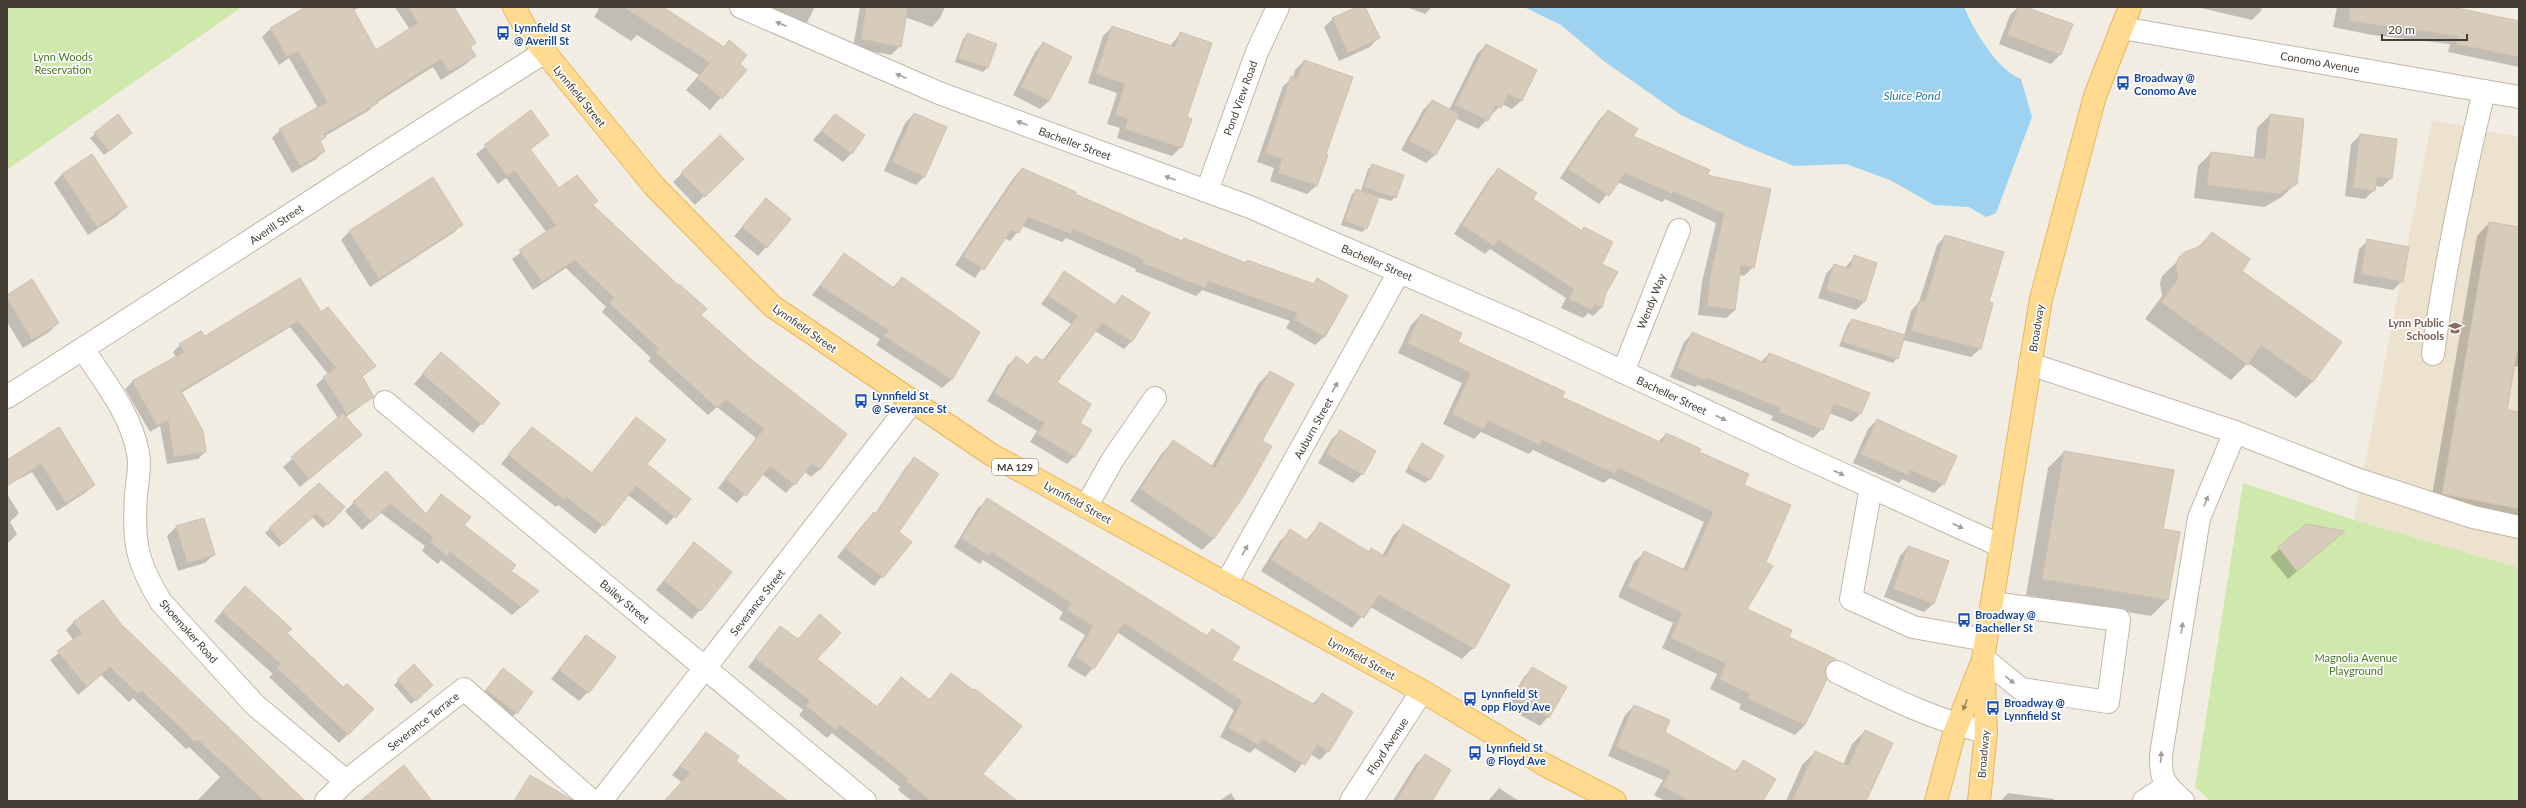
<svg xmlns="http://www.w3.org/2000/svg" width="2526" height="808" viewBox="0 0 2526 808" font-family="Lato,sans-serif">
<rect width="100%" height="100%" fill="#f2ede3"/>
<!-- education -->
<polygon fill="#ece2cd" points="2432,120 2519,137 2519,568 2354,520"/>
<!-- green -->
<g fill="#cfe8ab">
<polygon points="7,7 242,7 7,170"/>
<polygon points="2243,483 2354,520 2519,568 2518,801 2211,801 2195,787"/>
</g>
<!-- water -->
<path fill="#9dd3f1" d="M 1524,7 L 1964,7 C 1973,29 1998,71 2021,79 L 2032,117 L 1996,213 L 1986,217 L 1969,207 L 1934,205 L 1890,180 L 1846,164 L 1794,166 L 1745,146 L 1681,115 L 1605,62 L 1561,25 Z"/>
<!-- shadow -->
<g fill="#0003">
<polygon points="306,7 359,7 353,11 375,52 410,30 395,7 453,7 475,43 469,48 474,56 466,64 441,80 433,67 376,103 368,111 325,136 319,142 324,151 316,159 292,173 272,138 280,130 318,108 289,58 279,65 262,37 270,29"/>
<polygon points="596,7 661,7 723,48 729,42 738,64 745,70 710,110 686,90 699,75 637,35 631,41 594,17 599,9"/>
<polygon points="756,7 815,7 807,22 798,30"/>
<polygon points="860,7 945,7 940,18 932,27 905,17 900,46 891,55 853,48"/>
<polygon points="1359,7 1364,7 1378,38 1370,47 1339,61 1324,27 1333,19"/>
<polygon points="1406,7 1432,7 1425,14"/>
<polygon points="2018,7 2071,25 2060,55 2051,64 1999,44 2010,15"/>
<polygon points="2197,7 2262,7 2261,11 2252,20"/>
<polygon points="2337,7 2447,7 2519,22 2519,67 2448,52 2450,44 2372,35 2333,27"/>
<polygon points="1112,27 1170,46 1180,34 1186,118 1181,147 1172,156 1117,138 1120,128 1107,124 1117,93 1088,83 1103,36"/>
<polygon points="967,35 987,68 983,72 955,62 963,39"/>
<polygon points="1043,43 1049,101 1040,109 1013,95 1035,52"/>
<polygon points="1486,45 1521,101 1512,109 1502,104 1478,129 1455,118 1435,155 1426,163 1401,150 1423,110 1432,101 1449,110 1477,54"/>
<polygon points="1304,61 1324,154 1327,155 1316,186 1307,194 1270,181 1274,168 1257,162 1283,86 1293,78 1295,70"/>
<polygon points="530,111 547,134 530,150 559,190 597,201 592,206 700,315 820,469 811,477 805,472 786,493 762,474 737,503 718,488 756,438 717,407 708,415 648,361 651,358 602,312 606,307 566,268 533,290 512,259 547,233 506,178 498,184 476,154"/>
<polygon points="1608,111 1632,137 1706,176 1753,267 1744,276 1739,275 1735,310 1726,318 1698,315 1702,282 1716,223 1665,199 1662,202 1617,182 1599,204 1560,178 1599,120"/>
<polygon points="914,114 925,176 916,185 884,171 905,123"/>
<polygon points="835,115 852,153 843,162 813,140"/>
<polygon points="2270,115 2296,183 2282,197 2264,207 2194,198 2198,166 2211,153 2254,159 2257,128"/>
<polygon points="117,116 127,137 104,155 90,138"/>
<polygon points="2360,135 2391,178 2382,187 2375,186 2374,190 2365,199 2345,196 2351,144"/>
<polygon points="720,137 742,159 695,205 673,182"/>
<polygon points="1373,165 1395,197 1391,201 1377,197 1367,228 1362,232 1341,225 1352,194 1356,190 1361,191 1368,169"/>
<polygon points="1022,169 1074,195 1181,242 1184,239 1245,263 1247,261 1312,284 1317,280 1347,296 1324,337 1315,345 1286,328 1290,321 1202,290 1196,296 1135,271 1136,269 1066,238 1062,242 1022,226 1010,241 1004,238 975,278 955,265 1014,177"/>
<polygon points="1498,170 1531,199 1581,232 1584,228 1600,264 1605,293 1602,307 1593,316 1588,313 1583,318 1561,308 1566,298 1490,249 1485,254 1454,234 1490,178"/>
<polygon points="62,174 126,207 117,216 88,235 54,183"/>
<polygon points="432,179 462,225 453,233 370,287 341,240 349,232"/>
<polygon points="766,200 766,247 758,256 734,236"/>
<polygon points="2489,223 2519,228 2519,367 2513,366 2506,411 2519,413 2519,513 2510,522 2430,507 2477,236"/>
<polygon points="2212,233 2240,271 2340,343 2312,382 2296,398 2248,363 2231,380 2145,319 2162,296 2160,283 2162,276 2186,253 2196,249"/>
<polygon points="1945,236 1988,303 1980,349 1971,357 1903,340 1897,358 1893,363 1839,346 1848,324 1853,320 1904,336 1911,311 1919,302 1937,245"/>
<polygon points="2368,241 2402,281 2393,290 2353,283 2359,249"/>
<polygon points="844,254 892,288 902,278 979,332 951,380 942,388 876,345 880,339 812,295"/>
<polygon points="1854,257 1865,301 1856,310 1818,298 1826,274 1834,265 1845,268"/>
<polygon points="1065,272 1114,305 1122,296 1132,341 1124,349 1095,331 1055,382 1078,424 1090,431 1074,457 1067,464 1030,442 1037,431 987,401 1008,365 1016,358 1027,366 1035,357 1042,361 1071,324 1041,304"/>
<polygon points="7,296 58,323 49,332 23,348 7,322"/>
<polygon points="320,314 375,366 361,378 373,397 346,417 361,435 352,443 300,487 283,467 338,418 316,385 328,374 290,327 181,393 205,452 198,459 167,464 160,426 150,432 125,389 133,381 176,357 173,352 180,345"/>
<polygon points="1421,315 1457,343 1561,397 1658,442 1666,434 1698,453 1743,485 1746,609 1788,638 1834,659 1825,669 1826,679 1805,725 1795,735 1739,709 1741,704 1710,689 1717,674 1662,648 1673,623 1618,597 1634,562 1644,553 1683,570 1704,522 1610,478 1604,483 1533,450 1529,454 1481,432 1474,439 1443,424 1462,383 1398,353 1411,325"/>
<polygon points="1692,334 1761,362 1769,354 1868,393 1860,414 1852,422 1829,413 1822,429 1813,438 1771,420 1773,416 1698,385 1695,387 1670,377 1684,342"/>
<polygon points="441,353 499,403 473,433 414,384"/>
<polygon points="1270,372 1261,442 1213,539 1202,550 1130,501 1162,453 1173,442 1211,467 1259,383"/>
<polygon points="637,418 645,464 689,499 667,525 628,495 595,534 558,505 556,507 501,464 524,436 591,474"/>
<polygon points="1877,420 1943,484 1934,493 1902,479 1899,483 1853,463 1868,429"/>
<polygon points="1340,431 1362,474 1353,483 1318,463 1331,440"/>
<polygon points="1422,444 1430,479 1425,483 1405,472"/>
<polygon points="2064,452 2162,530 2178,533 2167,600 2151,616 2026,595 2048,468"/>
<polygon points="18,454 94,484 85,493 57,511 32,472 20,479 10,463"/>
<polygon points="914,459 898,533 910,542 874,586 837,557 865,522 875,514 906,467"/>
<polygon points="386,472 425,515 442,495 463,525 510,571 529,600 512,615 441,560 438,564 422,551 425,546 381,513 362,530 345,511"/>
<polygon points="319,484 343,507 323,528 312,517 279,547 265,533"/>
<polygon points="7,494 19,513 10,522 17,534 7,544"/>
<polygon points="987,500 1206,636 1212,630 1231,660 1313,704 1322,694 1328,751 1320,760 1310,754 1295,773 1255,748 1250,753 1220,737 1234,710 1117,632 1093,668 1085,677 1067,666 1085,635 1059,619 1063,612 983,560 980,564 954,547 978,508"/>
<polygon points="204,519 214,554 205,563 178,571 167,536 176,527"/>
<polygon points="1321,523 1368,552 1371,549 1382,556 1393,536 1403,525 1473,648 1462,659 1370,607 1352,628 1261,571 1280,541 1291,531 1306,540"/>
<polygon points="2306,525 2343,532 2288,579 2270,557"/>
<polygon points="694,543 700,610 692,619 656,590"/>
<polygon points="1908,547 1933,604 1924,612 1884,597 1900,556"/>
<polygon points="236,596 286,633 343,689 372,710 339,743 269,677 273,674 214,621"/>
<polygon points="74,622 304,801 197,801 220,777 189,747 186,749 133,698 129,702 101,675 78,695 50,660 74,641 66,630"/>
<polygon points="780,627 816,659 876,708 901,678 929,700 951,674 973,692 982,775 1011,801 912,801 898,790 900,787 832,733 827,738 799,715 803,710 748,667"/>
<polygon points="586,636 588,692 579,701 551,679"/>
<polygon points="1532,668 1548,717 1540,726 1506,707 1524,677"/>
<polygon points="503,669 516,713 507,722 478,699"/>
<polygon points="398,681 428,689 411,704 394,685"/>
<polygon points="1634,706 1664,732 1734,772 1743,762 1762,801 1665,801 1654,795 1663,780 1608,756 1625,715"/>
<polygon points="1865,731 1865,801 1786,801 1802,765 1815,752 1843,765 1852,744"/>
<polygon points="706,733 711,801 664,801 682,782 672,775"/>
<polygon points="1425,755 1431,799 1435,801 1393,801 1416,764"/>
<polygon points="1499,788 1519,801 1488,801"/>
<polygon points="1231,793 1236,801 1219,801"/>
<polygon points="2008,793 2054,799 2054,801 2001,801"/>
</g>
<!-- building -->
<g fill="#d7cbbc" stroke="#cfc0ac">
<polygon points="306,7 352,7 376,50 418,23 408,7 454,7 476,43 470,47 476,56 449,72 441,59 376,101 378,103 324,134 326,137 320,141 325,151 300,166 279,129 327,102 298,51 287,57 270,28"/>
<polygon points="623,7 663,7 724,47 729,40 747,55 740,64 747,70 722,99 697,78 710,63"/>
<polygon points="866,7 908,7 901,47 861,39"/>
<polygon points="1357,7 1365,7 1380,38 1348,53 1332,18"/>
<polygon points="2018,7 2025,7 2073,24 2061,55 2007,35"/>
<polygon points="2350,7 2452,7 2519,21 2519,57 2456,44 2458,36 2349,21"/>
<polygon points="1112,26 1175,47 1180,32 1212,43 1187,117 1192,119 1182,148 1125,129 1128,119 1115,115 1125,84 1096,74"/>
<polygon points="967,33 997,44 988,68 958,58"/>
<polygon points="1043,42 1072,57 1049,101 1021,87"/>
<polygon points="1486,44 1537,70 1522,101 1508,94 1501,108 1496,105 1488,121 1455,105"/>
<polygon points="1304,60 1353,77 1326,154 1328,155 1317,186 1278,173 1282,159 1265,153 1291,76 1297,79"/>
<polygon points="1432,100 1459,114 1436,155 1409,141"/>
<polygon points="531,110 549,135 530,149 559,188 577,175 598,201 593,205 678,285 679,284 707,309 701,315 753,361 847,434 820,470 812,463 795,485 770,466 746,496 725,479 764,429 726,400 717,408 655,352 659,349 609,303 614,298 575,260 542,282 519,250 556,225 514,170 507,176 484,145"/>
<polygon points="1608,110 1638,129 1633,136 1710,170 1707,175 1771,189 1754,268 1741,265 1735,310 1707,306 1711,273 1724,214 1673,191 1672,194 1625,173 1609,196 1568,169"/>
<polygon points="914,113 947,127 925,177 892,162"/>
<polygon points="118,114 132,133 109,151 94,133"/>
<polygon points="835,114 865,135 852,154 821,131"/>
<polygon points="2270,114 2304,119 2297,184 2278,194 2207,185 2211,152 2265,159"/>
<polygon points="2360,134 2397,139 2392,179 2377,177 2375,191 2353,188"/>
<polygon points="720,135 744,159 705,197 681,173"/>
<polygon points="92,154 127,207 97,227 62,174"/>
<polygon points="1372,164 1404,175 1396,198 1364,187"/>
<polygon points="1022,168 1076,192 1075,194 1182,241 1184,238 1246,263 1247,260 1314,284 1317,278 1348,296 1325,337 1294,320 1297,313 1208,281 1205,288 1142,263 1144,260 1073,229 1071,234 1028,217 1019,233 1011,230 984,270 963,256"/>
<polygon points="1498,168 1537,193 1533,199 1582,231 1584,227 1613,242 1602,264 1618,272 1606,293 1602,308 1595,304 1592,310 1569,299 1574,289 1498,240 1494,246 1462,225"/>
<polygon points="433,177 463,225 379,279 349,231"/>
<polygon points="1356,189 1379,197 1367,229 1344,221"/>
<polygon points="766,198 791,219 767,248 742,227"/>
<polygon points="2489,222 2519,227 2519,352 2517,351 2507,410 2519,412 2519,509 2442,494"/>
<polygon points="2212,232 2250,259 2242,271 2342,342 2313,382 2261,345 2248,365 2161,302 2178,279 2176,266 2178,258 2185,252 2201,246"/>
<polygon points="1945,235 2004,252 1989,302 1993,303 1981,349 1911,331 1919,301 1925,302"/>
<polygon points="2367,239 2409,247 2403,282 2361,274"/>
<polygon points="844,253 894,288 902,277 980,332 952,380 884,336 888,330 820,286"/>
<polygon points="1854,255 1877,263 1865,302 1826,290 1834,264 1850,269"/>
<polygon points="1064,271 1115,305 1122,295 1150,313 1132,342 1102,323 1057,382 1091,404 1080,423 1092,430 1075,457 1037,434 1044,423 994,393 1016,356 1028,365 1035,356 1044,361 1078,316 1048,296"/>
<polygon points="300,278 321,312 328,307 376,366 362,376 374,397 347,414 323,377 336,368 298,321 181,391 203,431 206,452 174,457 168,420 157,426 132,381 184,352 179,344 201,331 205,336"/>
<polygon points="32,279 59,323 32,340 7,299 7,295"/>
<polygon points="1421,314 1462,333 1458,342 1565,392 1562,397 1662,443 1666,433 1701,449 1699,452 1749,474 1744,485 1791,505 1766,562 1773,566 1747,609 1792,630 1789,637 1836,659 1826,667 1827,679 1805,725 1748,699 1750,694 1719,679 1726,664 1671,638 1682,613 1628,587 1644,551 1687,571 1713,512 1618,468 1615,474 1542,440 1540,445 1488,421 1484,430 1452,414 1471,373 1407,343"/>
<polygon points="1852,319 1905,335 1898,359 1842,342"/>
<polygon points="1692,332 1765,363 1769,353 1870,393 1861,414 1834,404 1823,430 1779,412 1780,408 1706,377 1704,380 1677,368"/>
<polygon points="441,352 500,403 482,425 422,374"/>
<polygon points="1270,371 1294,384 1262,441 1272,446 1245,494 1214,539 1140,489 1173,440 1215,468"/>
<polygon points="343,413 362,435 309,479 291,457"/>
<polygon points="636,417 666,440 647,464 691,499 676,518 636,486 604,526 566,497 565,500 508,455 532,427 592,473"/>
<polygon points="1877,419 1957,456 1944,485 1910,470 1908,475 1861,454"/>
<polygon points="59,427 95,485 66,503 41,464 7,486 7,460"/>
<polygon points="1340,430 1376,451 1363,475 1326,454"/>
<polygon points="1422,443 1444,456 1430,480 1408,467"/>
<polygon points="2064,451 2174,470 2163,529 2180,532 2168,600 2042,579"/>
<polygon points="914,457 939,474 899,532 912,542 883,578 845,548 874,512 876,514"/>
<polygon points="386,471 426,514 441,494 471,517 464,525 516,565 511,571 539,591 521,607 450,552 447,556 430,542 433,537 390,504 371,522 353,502"/>
<polygon points="319,483 345,507 328,525 316,514 283,544 269,528"/>
<polygon points="987,498 1207,636 1212,629 1240,647 1232,660 1315,705 1322,693 1353,712 1329,752 1317,745 1305,765 1262,739 1259,745 1228,728 1242,701 1124,623 1094,669 1075,657 1093,626 1067,610 1071,603 991,552 989,556 961,538"/>
<polygon points="204,518 215,555 187,563 176,526"/>
<polygon points="1320,522 1369,552 1371,548 1386,557 1403,524 1510,585 1474,649 1379,595 1364,618 1271,560 1290,529 1308,541"/>
<polygon points="2306,524 2345,531 2297,571 2278,547"/>
<polygon points="694,542 732,572 701,611 664,581"/>
<polygon points="1908,546 1949,561 1934,604 1893,589"/>
<polygon points="245,586 292,629 287,633 343,687 347,684 374,709 348,735 277,668 281,664 222,612"/>
<polygon points="103,600 121,624 305,801 264,801 198,740 195,742 142,691 138,694 110,667 87,687 57,651 82,633 73,622"/>
<polygon points="820,614 841,633 817,659 877,707 901,677 930,700 951,673 973,690 975,689 1022,726 983,774 1017,801 931,801 906,781 908,778 840,725 836,730 806,706 810,701 755,658 780,626 798,639"/>
<polygon points="586,635 616,657 589,693 559,670"/>
<polygon points="414,664 433,685 416,701 397,680"/>
<polygon points="1532,667 1567,687 1549,718 1514,698"/>
<polygon points="503,668 533,692 517,714 486,690"/>
<polygon points="1634,705 1670,720 1665,732 1737,772 1743,760 1776,779 1763,801 1689,801 1662,786 1671,771 1616,747"/>
<polygon points="1865,730 1893,743 1866,801 1792,801 1815,751 1848,766"/>
<polygon points="706,732 739,756 736,761 788,801 664,801 690,773 680,766"/>
<polygon points="1425,754 1451,770 1432,801 1396,801"/>
<polygon points="404,765 432,801 360,801"/>
<polygon points="530,775 572,800 573,801 514,801"/>
</g>
<g fill="none" stroke-linecap="round" stroke-linejoin="round">
<defs>
<g id="minor">
<polyline points="741,7 939,93 1250,207 1538,332 1798,454 2001,546"/>
<polyline points="2122,28 2519,97"/>
<polyline points="1207,191 1257,52 1278,7"/>
<path d="M 83,349 C 104,381 131,414 138,453 C 141,466 137,482 136,495 C 133,542 136,561 161,602 L 255,705 L 346,781"/>
<path d="M 2433,354 C 2445,265 2463,178 2484,91"/>
<polyline points="2030,364 2235,432 2356,479 2473,517 2519,527"/>
<polyline points="1623,372 1679,230"/>
<path d="M 7,397 C 187,283 364,165 545,52"/>
<polyline points="385,402 865,801"/>
<polyline points="1871,487 1851,599 1913,627 1986,640"/>
<polyline points="1086,507 1113,459 1155,398"/>
<polyline points="1226,584 1399,272"/>
<polyline points="1983,658 2021,689 2108,702 2119,620 1992,603"/>
<path d="M 1837,672 C 1886,696 1933,720 1986,732"/>
<polyline points="326,801 346,781 464,689 592,801"/>
<polyline points="601,801 913,401"/>
<polyline points="1351,801 1422,691"/>
<polyline points="2144,801 2167,786"/>
<path d="M 2183,801 C 2165,785 2160,780 2161,755 L 2199,518 L 2235,432"/>
</g>
<g id="major">
<polyline points="514,7 526,29 654,186 772,306 992,455 1422,691 1545,765 1615,801"/>
<polyline points="1936,801 1954,734 1980,667"/>
<polyline points="1979,801 1986,732 1983,658 2041,299 2095,96 2130,7"/>
</g>
</defs>
<!-- minor casing -->
<use href="#minor" stroke="#c1b7a9" stroke-width="24"/>
<!-- major casing -->
<use href="#major" stroke="#e5b75e" stroke-width="24"/>
<!-- minor -->
<use href="#minor" stroke="#fff" stroke-width="22"/>
<!-- major -->
<use href="#major" stroke="#ffda90" stroke-width="22"/>
</g>
<!-- one-way arrows -->
<defs><path id="oneway-solid" d="M-6-.8H1V-3.2L6.5 0L1 3.2V.8H-6Z"/></defs>
<g fill="#a29e99">
<use href="#oneway-solid" transform="translate(781 24) rotate(-157)"/>
<use href="#oneway-solid" transform="translate(901 76) rotate(-157)"/>
<use href="#oneway-solid" transform="translate(1022 123) rotate(-160)"/>
<use href="#oneway-solid" transform="translate(1170 178) rotate(-160)"/>
<use href="#oneway-solid" transform="translate(1335 387) rotate(-61)"/>
<use href="#oneway-solid" transform="translate(1721 418) rotate(25)"/>
<use href="#oneway-solid" transform="translate(1839 473) rotate(24)"/>
<use href="#oneway-solid" transform="translate(2206 501) rotate(-68)"/>
<use href="#oneway-solid" transform="translate(1958 526) rotate(24)"/>
<use href="#oneway-solid" transform="translate(1245 550) rotate(-61)"/>
<use href="#oneway-solid" transform="translate(2182 628) rotate(-81)"/>
<use href="#oneway-solid" transform="translate(2010 680) rotate(39)"/>
<use href="#oneway-solid" transform="translate(2161 757) rotate(-85)"/>
</g>
<use fill="#98845d" href="#oneway-solid" transform="translate(1965 705) rotate(111)"/>
<!-- icons -->
<defs>
<symbol id="bus-bare" viewBox="-9 -9 18 18"><path d="M-5-6H5V4H4V6H2V4H-2V6H-4V4H-5ZM-3.5-4V0h7V-4ZM-3.5 1.2v1.5H-2V1.2ZM2 1.2v1.5H3.5V1.2Z" fill="#1a4fb4" stroke="#fff" stroke-width="2.5" paint-order="stroke"/></symbol>
<symbol id="school-bare" viewBox="-9 -9 18 18"><path d="M0-5L7-2L0 1L-7-2ZM-4 1L0 2.5L4 1V4Q0 6-4 4Z" fill="#8d6e63" stroke="#fff" stroke-width="2.5" paint-order="stroke"/></symbol>
</defs>
<g fill-rule="evenodd">
<use href="#bus-bare" x="493" y="23" width="20" height="20"/>
<use href="#bus-bare" x="2113" y="73" width="20" height="20"/>
<use href="#school-bare" x="2445" y="318" width="20" height="20"/>
<use href="#bus-bare" x="851" y="391" width="20" height="20"/>
<use href="#bus-bare" x="1954" y="610" width="20" height="20"/>
<use href="#bus-bare" x="1460" y="689" width="20" height="20"/>
<use href="#bus-bare" x="1983" y="698" width="20" height="20"/>
<use href="#bus-bare" x="1465" y="743" width="20" height="20"/>
</g>
<g text-anchor="middle" dominant-baseline="central" stroke-width="3.5" stroke-linejoin="round" paint-order="stroke">
<!-- shield labels -->
<rect fill="#fff" stroke="#7c7770" stroke-width="1" x="992" y="459" width="46" height="16" rx="3"/>
<g font-size="10" font-weight="bold" fill="#443d33">
<text x="1015" y="467">MA 129</text>
</g>
<!-- transit labels -->
<g font-size="11" font-weight="bold" fill="#164399" stroke="#fff" text-anchor="start">
<text x="514" y="27">Lynnfield St<tspan x="514" dy="13">@ Averill St</tspan></text>
<text x="2134" y="77">Broadway @<tspan x="2134" dy="13">Conomo Ave</tspan></text>
<text x="872" y="395">Lynnfield St<tspan x="872" dy="13">@ Severance St</tspan></text>
<text x="1975" y="614">Broadway @<tspan x="1975" dy="13">Bacheller St</tspan></text>
<text x="1481" y="693">Lynnfield St<tspan x="1481" dy="13">opp Floyd Ave</tspan></text>
<text x="2004" y="702">Broadway @<tspan x="2004" dy="13">Lynnfield St</tspan></text>
<text x="1486" y="747">Lynnfield St<tspan x="1486" dy="13">@ Floyd Ave</tspan></text>
</g>
<!-- park labels -->
<g font-size="11" fill="#487626" stroke="#fff">
<text x="63" y="56">Lynn Woods<tspan x="63" dy="13">Reservation</tspan></text>
<text x="2356" y="657">Magnolia Avenue<tspan x="2356" dy="13">Playground</tspan></text>
</g>
<!-- street labels -->
<g font-size="11" fill="#443d33" stroke="#fff">
<text transform="translate(2320 62) rotate(10)">Conomo Avenue</text>
<text transform="translate(580 96) rotate(51)">Lynnfield Street</text>
<text transform="translate(1240 98) rotate(-70)">Pond View Road</text>
<text transform="translate(1075 143) rotate(20)">Bacheller Street</text>
<text transform="translate(276 224) rotate(-34)">Averill Street</text>
<text transform="translate(1377 262) rotate(23)">Bacheller Street</text>
<text transform="translate(1651 301) rotate(-68)">Wendy Way</text>
<text transform="translate(805 328) rotate(35)">Lynnfield Street</text>
<text transform="translate(2036 328) rotate(-81)">Broadway</text>
<text transform="translate(1672 395) rotate(25)">Bacheller Street</text>
<text transform="translate(1313 428) rotate(-61)">Auburn Street</text>
<text transform="translate(1078 502) rotate(29)">Lynnfield Street</text>
<text transform="translate(625 601) rotate(40)">Bailey Street</text>
<text transform="translate(757 602) rotate(-52)">Severance Street</text>
<text transform="translate(189 631) rotate(48)">Shoemaker Road</text>
<text transform="translate(1362 658) rotate(29)">Lynnfield Street</text>
<text transform="translate(423 721) rotate(-38)">Severance Terrace</text>
<text transform="translate(1387 746) rotate(-57)">Floyd Avenue</text>
<text transform="translate(1983 754) rotate(-85)">Broadway</text>
</g>
<!-- education labels -->
<g font-size="11" font-weight="bold" fill="#785e54" stroke="#fff" text-anchor="end">
<text x="2444" y="322">Lynn Public<tspan x="2444" dy="13">Schools</tspan></text>
</g>
<!-- water labels -->
<g font-size="12" font-style="italic" fill="#2a79a9" stroke="#fff">
<text x="1912" y="95">Sluice Pond</text>
</g>
</g>
<!-- border -->
<rect width="2526" height="808" fill="none" stroke="#443d33" stroke-width="16"/>
<!-- scale -->
<path d="M2382 34v6h85v-6" fill="none" stroke="#443d33" stroke-width="2"/>
<text x="2388" y="34" font-size="12" fill="#443d33" stroke="#ffffff" stroke-width="3" paint-order="stroke">20 m</text>
</svg>
